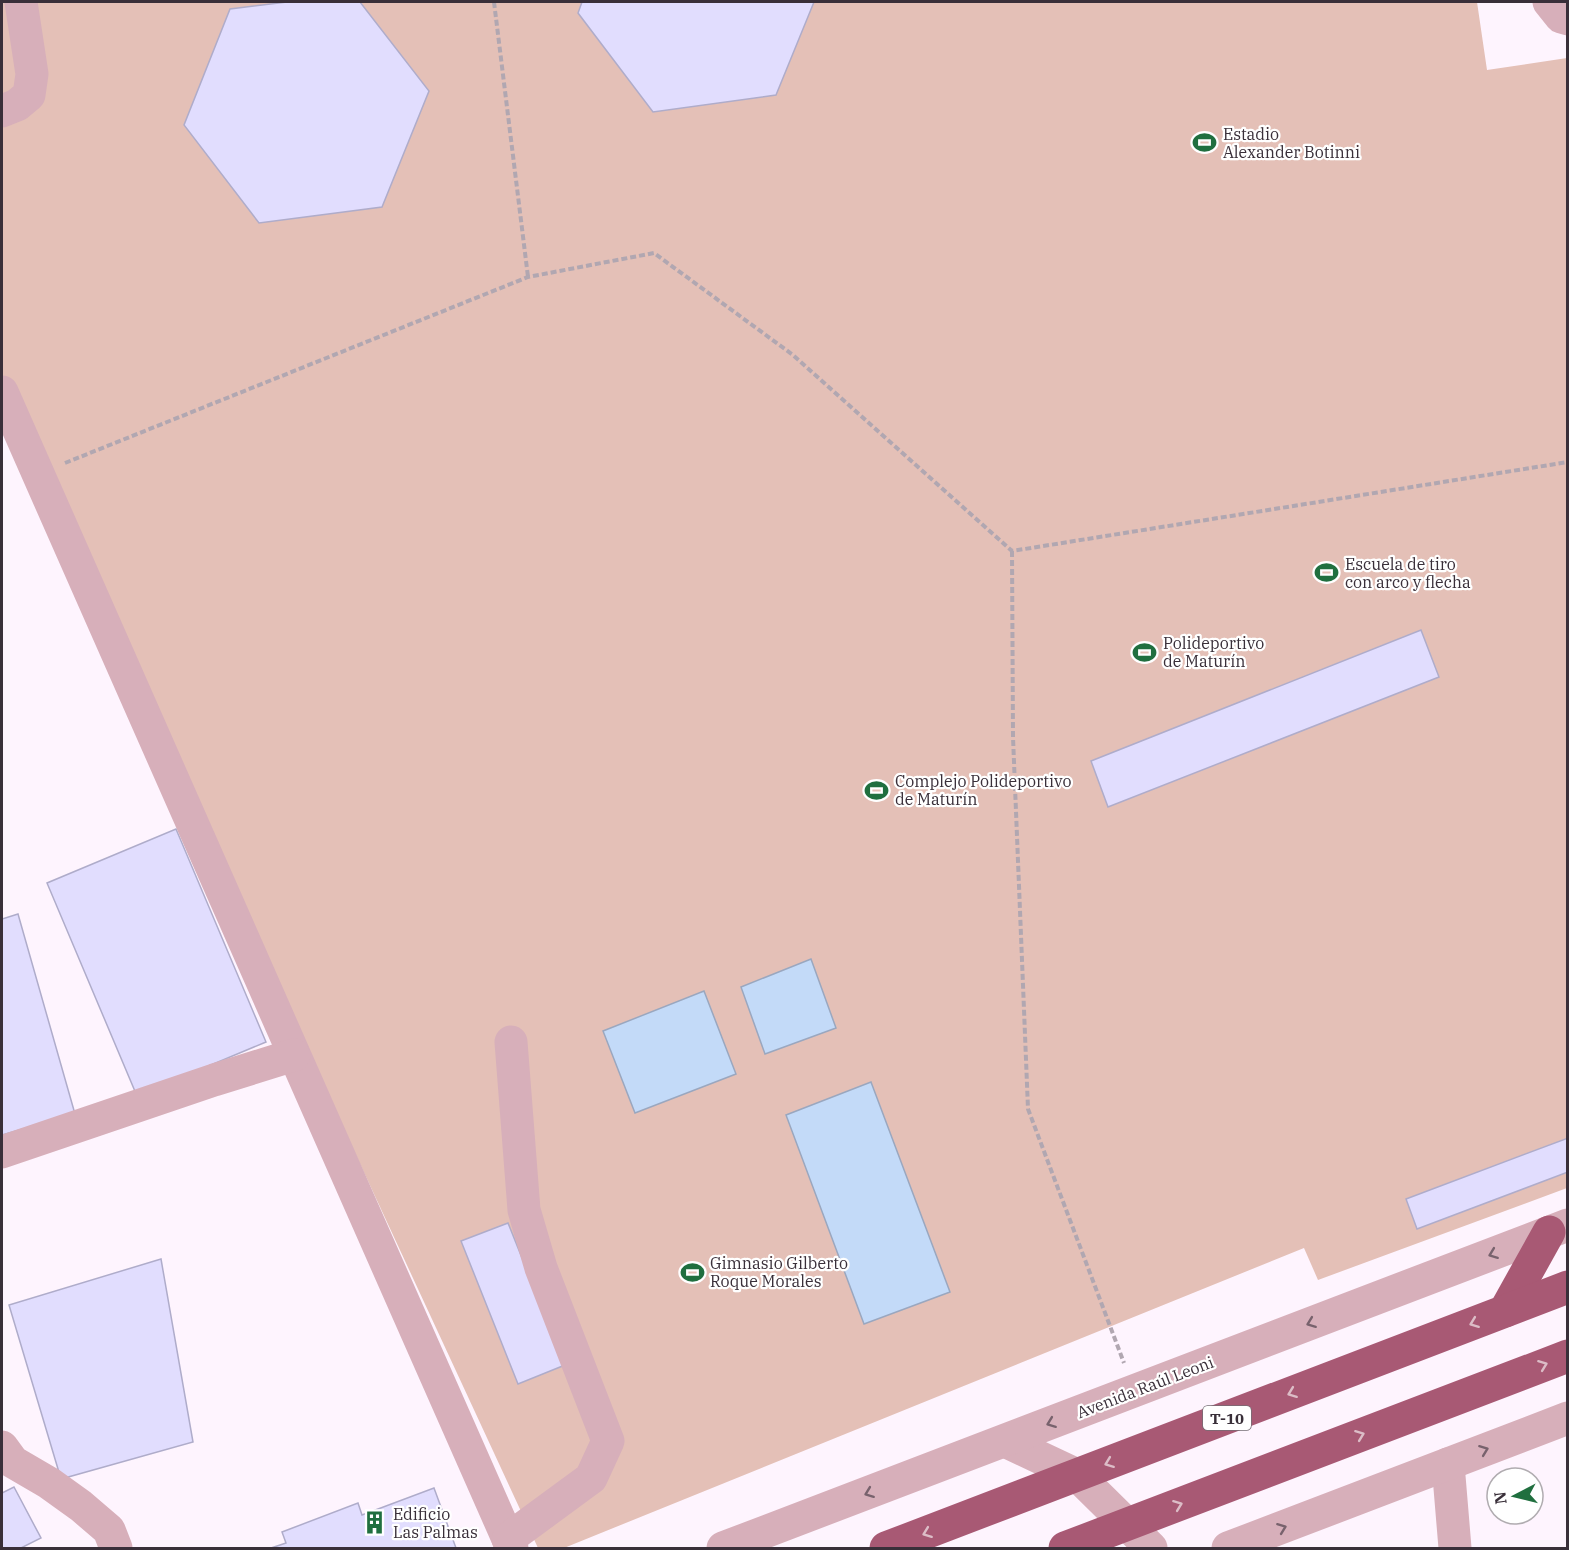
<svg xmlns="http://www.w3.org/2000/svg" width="1569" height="1550" viewBox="0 0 1569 1550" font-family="'IBM Plex Serif',serif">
<rect width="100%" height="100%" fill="#fef4fe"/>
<!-- green -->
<polygon fill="#e4c0b7" points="2,2 1477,2 1487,70 1567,58 1567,1188 1318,1280 1304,1248 564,1548 538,1548 2,391"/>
<!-- water -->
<g fill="#c3daf8" stroke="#9aa7bf" stroke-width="1.5">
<polygon points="811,959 836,1028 765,1054 741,987"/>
<polygon points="704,991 736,1074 635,1113 603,1031"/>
<polygon points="871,1082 950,1292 864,1324 786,1115"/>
</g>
<!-- building -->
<g fill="#e1ddfe" stroke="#afacca" stroke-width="1.5">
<polygon points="287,2 360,2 429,91 382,207 259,223 184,125 230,9"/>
<polygon points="582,2 814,2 776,95 653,112 578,13"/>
<polygon points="1421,630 1439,677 1108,807 1091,761"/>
<polygon points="176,829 266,1042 137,1096 47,883"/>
<polygon points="18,914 75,1114 2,1135 2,919"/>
<polygon points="1568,1138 1568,1172 1417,1229 1406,1199"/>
<polygon points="508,1223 565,1365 518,1384 461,1241"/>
<polygon points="161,1259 193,1442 61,1479 9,1305"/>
<polygon points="14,1487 41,1538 21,1548 2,1548 2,1493"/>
<polygon points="434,1488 456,1548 271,1548 286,1543 282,1532 358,1503 362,1515"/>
</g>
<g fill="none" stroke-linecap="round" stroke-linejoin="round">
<!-- path -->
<g stroke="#b1a7b1" stroke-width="4" stroke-dasharray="6 3" stroke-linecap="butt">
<polyline points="494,2 528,277"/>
<polyline points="65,463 528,277 654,253 793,355 1012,551 1568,462"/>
<polyline points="1012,551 1013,737 1028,1109 1124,1363"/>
</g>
<!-- minor -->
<g stroke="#d7afba" stroke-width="33">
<polyline points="1549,2 1561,17 1568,19"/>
<polyline points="2,111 17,105 29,95 32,74 21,2"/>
<polyline points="2,392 512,1548"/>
<polyline points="2,1152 214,1080 294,1055"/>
<polyline points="1005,1441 1077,1475 1151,1548"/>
<polyline points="2,1447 13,1462 49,1483 81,1506 109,1530 116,1548"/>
<polyline points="1448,1464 1455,1548"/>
<polyline points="508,1539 591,1478 608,1441 541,1268 524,1210 511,1042"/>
<polyline points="723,1548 1568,1225"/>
<polyline points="1228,1548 1568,1418"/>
</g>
<!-- highway -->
<g stroke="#a85974" stroke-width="33">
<polyline points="1505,1311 1549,1232"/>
<polyline points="886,1548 1568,1287"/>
<polyline points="1065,1548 1568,1356"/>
</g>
</g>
<!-- one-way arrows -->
<defs><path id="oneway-chevron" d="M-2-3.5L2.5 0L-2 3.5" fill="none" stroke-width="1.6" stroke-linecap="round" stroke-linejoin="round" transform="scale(1.5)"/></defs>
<g stroke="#78626d">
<use href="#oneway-chevron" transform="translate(1493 1254) rotate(159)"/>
<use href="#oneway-chevron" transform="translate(1311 1323) rotate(159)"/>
<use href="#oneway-chevron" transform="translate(1051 1423) rotate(159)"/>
<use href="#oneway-chevron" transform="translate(1484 1450) rotate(-21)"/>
<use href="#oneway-chevron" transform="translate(869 1493) rotate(159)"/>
<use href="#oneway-chevron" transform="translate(1282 1528) rotate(-21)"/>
</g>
<g stroke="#dcbdc7">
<use href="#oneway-chevron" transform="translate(1474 1323) rotate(159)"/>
<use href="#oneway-chevron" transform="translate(1543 1365) rotate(-21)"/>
<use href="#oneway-chevron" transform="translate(1292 1393) rotate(159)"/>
<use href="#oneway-chevron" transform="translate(1360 1435) rotate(-21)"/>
<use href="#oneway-chevron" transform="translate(1109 1463) rotate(159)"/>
<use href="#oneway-chevron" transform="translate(1178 1505) rotate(-21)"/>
<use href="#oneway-chevron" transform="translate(927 1533) rotate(159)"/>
</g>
<!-- icons -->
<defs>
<symbol id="stadium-bare" viewBox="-9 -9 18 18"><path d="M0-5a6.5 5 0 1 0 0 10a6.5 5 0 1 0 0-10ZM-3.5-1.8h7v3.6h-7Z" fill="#206f3f" stroke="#fff" stroke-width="2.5" paint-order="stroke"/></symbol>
<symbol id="building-bare" viewBox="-9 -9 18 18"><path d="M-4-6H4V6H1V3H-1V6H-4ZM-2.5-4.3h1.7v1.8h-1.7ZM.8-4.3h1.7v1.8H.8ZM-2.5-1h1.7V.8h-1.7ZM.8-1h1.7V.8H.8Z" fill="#206f3f" stroke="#fff" stroke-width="2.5" paint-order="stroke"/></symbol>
</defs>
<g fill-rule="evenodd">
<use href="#stadium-bare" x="1188" y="126" width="33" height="33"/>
<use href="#stadium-bare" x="1310" y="556" width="33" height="33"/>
<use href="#stadium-bare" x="1128" y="636" width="33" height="33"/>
<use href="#stadium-bare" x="860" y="774" width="33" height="33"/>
<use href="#stadium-bare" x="676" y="1256" width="33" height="33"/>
<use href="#building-bare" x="358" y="1506" width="33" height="33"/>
</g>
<g text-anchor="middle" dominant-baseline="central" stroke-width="4.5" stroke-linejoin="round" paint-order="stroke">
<!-- shield labels -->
<rect fill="#fff" stroke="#746d74" stroke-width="1.5" x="1203" y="1406" width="48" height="24" rx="4.5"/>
<g font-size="15" font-weight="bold" fill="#392f39">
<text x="1227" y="1418">T-10</text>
</g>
<!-- poi labels -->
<g font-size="16" fill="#392f39" stroke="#fff" text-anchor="start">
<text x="1223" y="134">Estadio<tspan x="1223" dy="18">Alexander Botinni</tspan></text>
<text x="1345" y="564">Escuela de tiro<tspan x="1345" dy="18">con arco y flecha</tspan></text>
<text x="1163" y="643">Polideportivo<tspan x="1163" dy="18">de Maturín</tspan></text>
<text x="895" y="781">Complejo Polideportivo<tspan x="895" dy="18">de Maturín</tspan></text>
<text x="710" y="1263">Gimnasio Gilberto<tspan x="710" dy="18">Roque Morales</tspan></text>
<text x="393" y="1514">Edificio<tspan x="393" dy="18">Las Palmas</tspan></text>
</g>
<!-- street labels -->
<g font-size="16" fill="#392f39" stroke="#fff">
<text transform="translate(1145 1387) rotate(-21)">Avenida Raúl Leoni</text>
</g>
</g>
<!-- border -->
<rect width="1569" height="1550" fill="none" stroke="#392f39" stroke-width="6"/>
<!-- north arrow -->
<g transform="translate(1515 1496) rotate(263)"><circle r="28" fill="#ffffff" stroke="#b0acb0" stroke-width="1.5"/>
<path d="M0-4.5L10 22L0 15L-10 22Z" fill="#206f3f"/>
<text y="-9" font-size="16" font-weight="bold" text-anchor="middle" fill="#392f39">N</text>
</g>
</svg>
